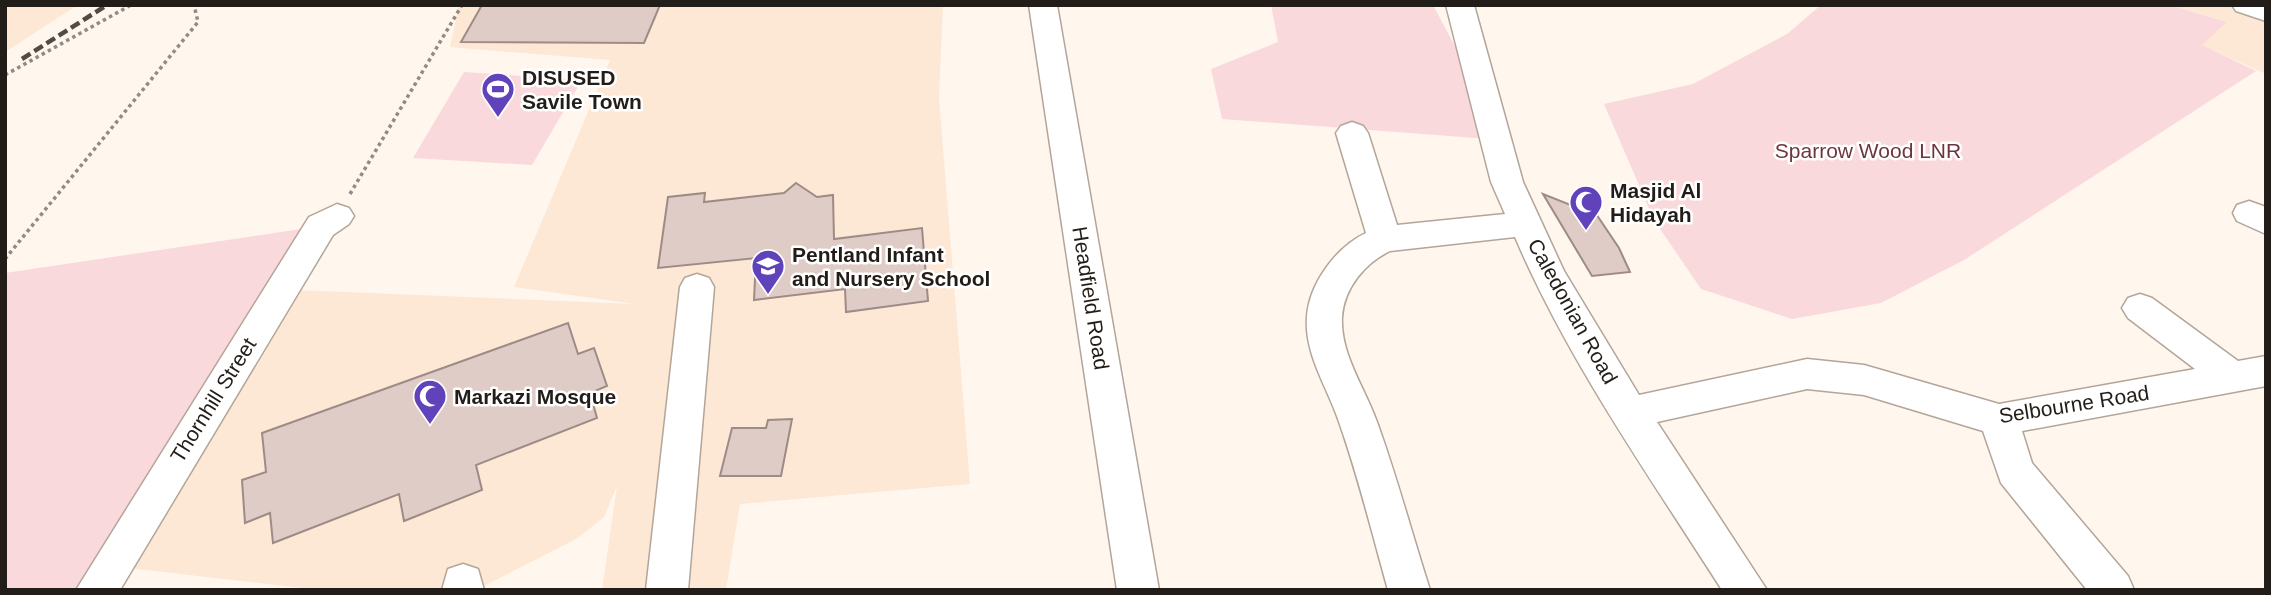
<svg xmlns="http://www.w3.org/2000/svg" width="2271" height="595" viewBox="0 0 2271 595" font-family="Helvetica,sans-serif">
<rect width="100%" height="100%" fill="#fff6ed"/>
<!-- built -->
<g fill="#fde8d5">
<polygon points="5,5 78,5 5,52"/>
<polygon points="459,5 943,5 939,98 970,484 740,504 726,590 602,590 617,486 604,517 578,538 476,590 320,590 120,567 297,290 635,304 514,287 610,60 450,47"/>
<polygon points="2169,5 2266,5 2266,74 2201,45 2227,22"/>
</g>
<!-- green -->
<g fill="#fad9dd">
<polygon points="1271,5 1433,5 1456,48 1489,139 1222,119 1211,69 1278,42"/>
<polygon points="1821,5 2169,5 2227,22 2202,45 2256,71 1964,260 1881,303 1792,319 1701,289 1654,220 1604,104 1693,84 1787,34"/>
<polygon points="464,72 582,80 532,165 413,158"/>
<polygon points="321,226 81,590 5,590 5,273"/>
</g>
<!-- building -->
<g fill="#e0ccc6" stroke="#9e8b85" stroke-width="2">
<polygon points="482,5 660,5 644,43 461,42"/>
<polygon points="796,183 817,197 833,195 834,239 922,228 928,301 846,312 845,289 754,300 756,258 658,268 668,197 705,193 704,202 784,193"/>
<polygon points="1582,193 1619,248 1630,272 1592,276 1543,194 1578,208"/>
<polygon points="568,323 578,354 594,348 607,386 590,393 597,418 476,465 482,490 404,521 399,494 273,543 270,513 245,523 242,480 266,472 262,433"/>
<polygon points="792,419 781,476 720,476 732,428 766,428 768,420"/>
</g>
<g fill="none" stroke-linecap="round" stroke-linejoin="round">
<defs>
<g id="minor">
<polygon points="1029,5 1057,5 1159,590 1117,590"/>
<path d="M 1446,5 L 1474,5 L 1523,182 L 1564,271 L 1639,395 L 1807,359 L 1864,365 L 1999,404 L 2195,369 L 2128,318 L 2122,308 L 2128,298 L 2140,294 L 2152,298 L 2238,361 L 2266,356 L 2266,386 L 2022,431 L 2032,463 L 2128,576 L 2134,590 L 2087,590 L 2001,483 L 1983,431 L 1864,395 L 1807,389 L 1657,422 L 1767,590 L 1722,590 C 1650,477 1568,361 1515,237 L 1390,251 C 1365,263 1344,288 1342,317 C 1340,354 1365,388 1377,422 C 1397,477 1412,534 1430,590 L 1388,590 C 1372,533 1358,475 1338,419 C 1327,387 1304,353 1307,317 C 1309,284 1336,247 1366,233 L 1336,133 L 1341,126 L 1352,122 L 1363,126 L 1368,133 L 1397,225 L 1505,214 L 1491,182 Z"/>
<polygon points="2232,5 2266,5 2266,21 2236,11"/>
<polygon points="2249,201 2266,207 2266,234 2237,221 2233,213 2237,205"/>
<polygon points="337,204 349,208 354,216 349,224 333,235 120,590 76,590 309,217"/>
<polygon points="697,274 709,278 714,287 688,590 646,590 680,287 685,278"/>
<polygon points="463,564 478,569 484,590 442,590 448,569"/>
</g>
</defs>
<!-- minor casing -->
<use href="#minor" stroke="#b3a598" stroke-width="3"/>
<!-- path -->
<g stroke="#928b84" stroke-width="3.5" stroke-dasharray="3.5 3.5" stroke-linecap="butt">
<polyline points="5,75 131,5"/>
<polyline points="350,194 462,5"/>
<polyline points="5,259 198,22 194,5"/>
</g>
<!-- minor -->
<use href="#minor" fill="#fff" fill-rule="evenodd"/>
<!-- rail -->
<polyline stroke="#514b45" stroke-width="4.5" stroke-dasharray="10 4.5" stroke-linecap="butt" points="22,59 107,5"/>
</g>
<!-- icons -->
<defs>
<symbol id="stadium-pin" viewBox="-11 -11 22 30"><path d="M0 17L-7.5 6A9.5 9.5 0 1 1 7.5 6Z" fill="#6042bb" stroke="#fff"/><path d="M0-5a6.5 5 0 1 0 0 10a6.5 5 0 1 0 0-10ZM-3.5-1.8h7v3.6h-7Z" fill="#fff"/></symbol>
<symbol id="mosque-pin" viewBox="-11 -11 22 30"><path d="M0 17L-7.5 6A9.5 9.5 0 1 1 7.5 6Z" fill="#6042bb" stroke="#fff"/><path d="M3.5-4.9A6 6 0 1 0 3.5 4.9A5 5 0 1 1 3.5-4.9Z" fill="#fff"/></symbol>
<symbol id="school-pin" viewBox="-11 -11 22 30"><path d="M0 17L-7.5 6A9.5 9.5 0 1 1 7.5 6Z" fill="#6042bb" stroke="#fff"/><path d="M0-5L7-2L0 1L-7-2ZM-4 1L0 2.5L4 1V4Q0 6-4 4Z" fill="#fff"/></symbol>
</defs>
<g fill-rule="evenodd">
<use href="#stadium-pin" x="479" y="70" width="38" height="52"/>
<use href="#mosque-pin" x="1567" y="183" width="38" height="52"/>
<use href="#school-pin" x="749" y="247" width="38" height="52"/>
<use href="#mosque-pin" x="411" y="377" width="38" height="52"/>
</g>
<g text-anchor="middle" dominant-baseline="central" stroke-width="5" stroke-linejoin="round" paint-order="stroke">
<!-- poi labels -->
<g font-size="21" font-weight="bold" fill="#221d18" stroke="#fff" text-anchor="start">
<text x="522" y="77">DISUSED<tspan x="522" dy="24">Savile Town</tspan></text>
<text x="1610" y="190">Masjid Al<tspan x="1610" dy="24">Hidayah</tspan></text>
<text x="792" y="254">Pentland Infant<tspan x="792" dy="24">and Nursery School</tspan></text>
<text x="454" y="396">Markazi Mosque</text>
</g>
<!-- park labels -->
<g font-size="21" fill="#6f353f" stroke="#fff">
<text x="1868" y="150">Sparrow Wood LNR</text>
</g>
<!-- street labels -->
<g font-size="21" fill="#221d18" stroke="#fff">
<text transform="translate(1091 298) rotate(81)">Headfield Road</text>
<text transform="translate(1573 311) rotate(61)">Caledonian Road</text>
<text transform="translate(213 400) rotate(-58)">Thornhill Street</text>
<text transform="translate(2074 404) rotate(-9)">Selbourne Road</text>
</g>
</g>
<!-- border -->
<rect width="2271" height="595" fill="none" stroke="#221d18" stroke-width="14"/>
</svg>
